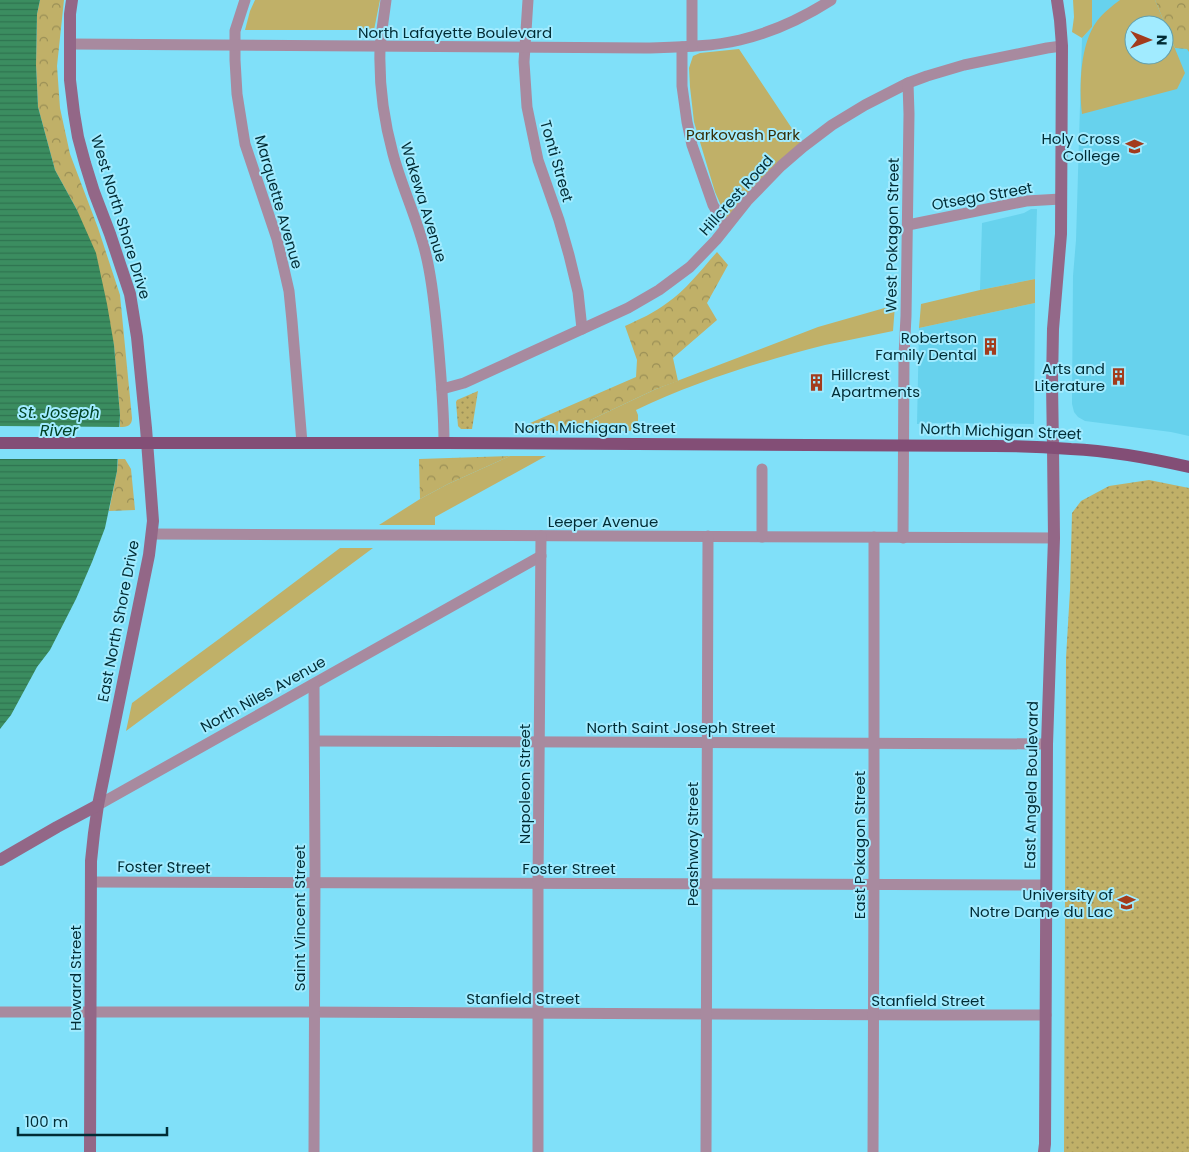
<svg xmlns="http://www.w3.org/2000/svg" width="1189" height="1152" viewBox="0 0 1189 1152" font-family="Poppins,sans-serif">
<defs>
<pattern id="grass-dots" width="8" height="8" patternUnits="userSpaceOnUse" patternTransform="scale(1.25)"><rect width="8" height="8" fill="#c0b068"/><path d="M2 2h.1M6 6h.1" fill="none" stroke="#9a8f56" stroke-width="1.8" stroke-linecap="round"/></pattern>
<pattern id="forest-crowns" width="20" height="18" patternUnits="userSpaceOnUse" patternTransform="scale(1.25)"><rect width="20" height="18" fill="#c0b068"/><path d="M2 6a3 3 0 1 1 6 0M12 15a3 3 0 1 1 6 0" fill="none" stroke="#9a8f56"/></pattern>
<pattern id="water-rules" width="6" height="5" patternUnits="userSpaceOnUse" patternTransform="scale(1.25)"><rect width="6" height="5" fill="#3b8d60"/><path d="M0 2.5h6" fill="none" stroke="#2f7350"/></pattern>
</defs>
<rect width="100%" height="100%" fill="#80e0f9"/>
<!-- built -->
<g fill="#67d2ed" fill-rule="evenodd">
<path d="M 1092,0 L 1189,0 L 1189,436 L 1171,432 L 1085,421 L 1078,417 L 1074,412 L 1072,404 L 1073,276 L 1076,240 L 1082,38 L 1092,27 ZM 1134,25 L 1164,25 L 1164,55 L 1134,55 Z"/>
<polygon points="1031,209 1037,209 1035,279 980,290 982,223 1024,213"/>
<polygon points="1035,303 1034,424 933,423 917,424 919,328"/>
</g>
<!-- grass -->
<g fill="url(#grass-dots)">
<polygon points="478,391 472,429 461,429 458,426 456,402 457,400"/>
<polygon points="1149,480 1189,488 1189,1152 1064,1152 1066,658 1070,590 1072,513 1081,501 1109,486"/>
</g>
<!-- forest -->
<g fill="url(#forest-crowns)">
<path d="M 40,0 L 64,0 L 57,66 L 60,108 L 70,154 L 98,228 L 120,295 L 132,418 C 132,426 127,427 120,427 L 120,415 L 114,345 L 77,210 L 55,170 L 38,107 L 36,65 L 37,14 Z"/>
<polygon points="1155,0 1189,0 1189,52 1187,49 1175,48"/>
<path d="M 717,252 L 728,265 L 707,303 L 717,320 L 673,358 L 678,381 L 656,389 L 567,431 L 514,430 L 636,377 L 637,360 L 625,326 C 640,319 654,313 667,303 C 686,290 702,269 717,252 Z"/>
<polygon points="510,456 448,484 420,499 419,459"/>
<polygon points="118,459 125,459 131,469 135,510 109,511 117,471"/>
</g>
<!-- park -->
<g fill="#c0b068" fill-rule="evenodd">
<polygon points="255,0 380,0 374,30 245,30 250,11"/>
<polygon points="1073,0 1092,0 1092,27 1082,38 1072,32 1074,17"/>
<path d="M 1120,0 L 1155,0 L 1185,73 L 1177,89 L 1082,114 C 1079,86 1080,44 1097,21 C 1104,12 1112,6 1120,0 ZM 1134,25 L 1164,25 L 1164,55 L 1134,55 Z"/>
<path d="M 739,49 L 801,142 C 774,166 748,190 727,219 L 715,192 L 694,122 L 690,87 L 689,68 L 693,56 L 700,53 Z"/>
<polygon points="1035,279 1035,303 919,328 921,304 980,290"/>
<path d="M 895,305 L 893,331 C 870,336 848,340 825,345 C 762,361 694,382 636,410 L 638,415 L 638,431 L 567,431 L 656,389 L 818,327 Z"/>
<polygon points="510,456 546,456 435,517 435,525 379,525 420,499 448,484"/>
<polygon points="340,548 373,548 126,731 132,703 219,639"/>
</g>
<!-- water -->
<polygon fill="url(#water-rules)" points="0,0 40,0 37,14 36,65 38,107 55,170 77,210 96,253 107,304 114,345 120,415 117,471 105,528 92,562 76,599 50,650 37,667 11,715 0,729"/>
<!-- pier -->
<polygon fill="#80e0f9" points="0,426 122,427 120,459 0,459"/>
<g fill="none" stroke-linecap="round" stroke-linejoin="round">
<!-- street -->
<g stroke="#a88a9f" stroke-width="11">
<polyline points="245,0 235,31 235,60 237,94 245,144 277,239 284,269 289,291 292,321 302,443"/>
<path d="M 386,0 C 384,16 381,33 380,49 C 379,83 384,121 393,154 C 402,188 418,220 426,255 C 433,283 435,312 438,341 C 441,375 444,409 444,443"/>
<polyline points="528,0 524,62 527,107 538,160 559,220 569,255 578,292 582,329"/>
<path d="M 70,44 L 645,48 C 676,47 710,47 740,40 C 773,32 803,18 831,0"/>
<polyline points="692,46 692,0"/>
<polyline points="682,47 682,86 687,122 692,145 713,205 726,227"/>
<polyline points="908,225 1026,201 1061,199"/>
<polyline points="442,389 464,383 628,308 659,290 690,267 716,240 747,201 781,166 803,147 832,125 865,105 908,83 927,76 964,65 1047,48 1062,46"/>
<polyline points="152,534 1054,538"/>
<polyline points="762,537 762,469"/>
<polyline points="903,538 904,356 906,316 909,114 908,83"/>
<polyline points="315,741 1047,744"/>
<polyline points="98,805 541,556"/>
<polyline points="91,882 1046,885"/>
<polyline points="0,1012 301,1012 939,1015 1046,1015"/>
<polyline points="314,1152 315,870 314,684"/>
<polyline points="538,1152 538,883 541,536"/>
<polyline points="706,1152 708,536"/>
<polyline points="873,1152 874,872 874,537"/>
</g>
<!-- secondary -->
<g stroke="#936787" stroke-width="12">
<polyline points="72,0 70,14 70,80 74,113 78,137 85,163 94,192 110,234 130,294 137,337 146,428 153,521 149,555 98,805 94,833 91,861 90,1152"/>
<polyline points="0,860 57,827 98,805"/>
<polyline points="1044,1152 1045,1144 1047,744 1054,538 1053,448 1052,383 1053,329 1061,234 1062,46 1060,20 1057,0"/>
</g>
<!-- primary -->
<path stroke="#834e76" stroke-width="12" d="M 0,443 L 444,443 L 994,446 C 1019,446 1045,447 1071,449 C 1111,451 1150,458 1189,467"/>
</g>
<!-- icons -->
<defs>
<symbol id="university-bare" viewBox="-9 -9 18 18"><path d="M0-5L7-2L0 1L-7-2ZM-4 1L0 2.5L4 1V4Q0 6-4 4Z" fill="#a33b1c" stroke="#a1ebff" stroke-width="2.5" paint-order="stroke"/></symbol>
<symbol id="building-bare" viewBox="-9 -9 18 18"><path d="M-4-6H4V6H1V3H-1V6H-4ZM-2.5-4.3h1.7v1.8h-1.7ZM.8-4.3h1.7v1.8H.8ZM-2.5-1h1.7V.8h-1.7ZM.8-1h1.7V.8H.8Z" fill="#a33b1c" stroke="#a1ebff" stroke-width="2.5" paint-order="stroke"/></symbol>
</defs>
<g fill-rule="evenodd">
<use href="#university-bare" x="1122" y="134" width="25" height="25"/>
<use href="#building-bare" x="978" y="334" width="25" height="25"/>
<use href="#building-bare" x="1106" y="364" width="25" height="25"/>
<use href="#building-bare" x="804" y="370" width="25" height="25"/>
<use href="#university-bare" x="1114" y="890" width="25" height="25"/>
</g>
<g text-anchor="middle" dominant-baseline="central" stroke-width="4" stroke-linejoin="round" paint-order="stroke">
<!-- street labels -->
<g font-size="15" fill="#002c35" stroke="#a1ebff">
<text x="455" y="32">North Lafayette Boulevard</text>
<text transform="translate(557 161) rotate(74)">Tonti Street</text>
<text transform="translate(736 195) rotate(-48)">Hillcrest Road</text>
<text transform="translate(982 196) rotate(-10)">Otsego Street</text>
<text transform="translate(279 202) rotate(74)">Marquette Avenue</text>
<text transform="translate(424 202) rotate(73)">Wakewa Avenue</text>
<text transform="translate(121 217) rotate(73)">West North Shore Drive</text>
<text transform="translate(892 235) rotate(-89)">West Pokagon Street</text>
<text x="595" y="427">North Michigan Street</text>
<text transform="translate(1001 431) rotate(2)">North Michigan Street</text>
<text x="603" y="521">Leeper Avenue</text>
<text transform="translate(118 621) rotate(-79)">East North Shore Drive</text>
<text transform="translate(263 694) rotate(-29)">North Niles Avenue</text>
<text x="681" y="727">North Saint Joseph Street</text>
<text transform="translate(524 784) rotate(-90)">Napoleon Street</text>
<text transform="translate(1031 785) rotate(-89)">East Angela Boulevard</text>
<text transform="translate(692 844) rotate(-90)">Peashway Street</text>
<text transform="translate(859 845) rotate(-90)">East Pokagon Street</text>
<text transform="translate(164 867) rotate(1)">Foster Street</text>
<text x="569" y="868">Foster Street</text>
<text transform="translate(299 918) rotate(-90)">Saint Vincent Street</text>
<text transform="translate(75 978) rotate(-90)">Howard Street</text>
<text x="523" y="998">Stanfield Street</text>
<text x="928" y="1000">Stanfield Street</text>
</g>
<!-- park labels -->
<g font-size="15" fill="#362e08" stroke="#a1ebff">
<text x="743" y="134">Parkovash Park</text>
</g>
<!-- poi labels -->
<g font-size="15" fill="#002c35" stroke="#a1ebff" text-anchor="end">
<text x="1120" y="138">Holy Cross<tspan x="1120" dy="17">College</tspan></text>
<text x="977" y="337">Robertson<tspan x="977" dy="17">Family Dental</tspan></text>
<text x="1105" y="368">Arts and<tspan x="1105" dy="17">Literature</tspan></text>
<text x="831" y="374" text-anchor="start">Hillcrest<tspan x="831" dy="17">Apartments</tspan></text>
<text x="1113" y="894">University of<tspan x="1113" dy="17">Notre Dame du Lac</tspan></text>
</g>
<!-- water labels -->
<g font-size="16" font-style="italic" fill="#004325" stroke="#a1ebff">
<text x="59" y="412">St. Joseph<tspan x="59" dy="18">River</tspan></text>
</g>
</g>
<!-- north arrow -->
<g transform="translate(1149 40) rotate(91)"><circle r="24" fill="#a1ebff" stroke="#619fae"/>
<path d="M0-4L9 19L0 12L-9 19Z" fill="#a33b1c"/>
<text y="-8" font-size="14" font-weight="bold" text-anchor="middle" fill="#002c35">N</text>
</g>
<!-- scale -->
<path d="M18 1127v8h149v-8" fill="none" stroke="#002c35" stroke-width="2.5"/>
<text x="25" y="1127" font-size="15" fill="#002c35" stroke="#a1ebff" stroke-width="4" paint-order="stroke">100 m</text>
</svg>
